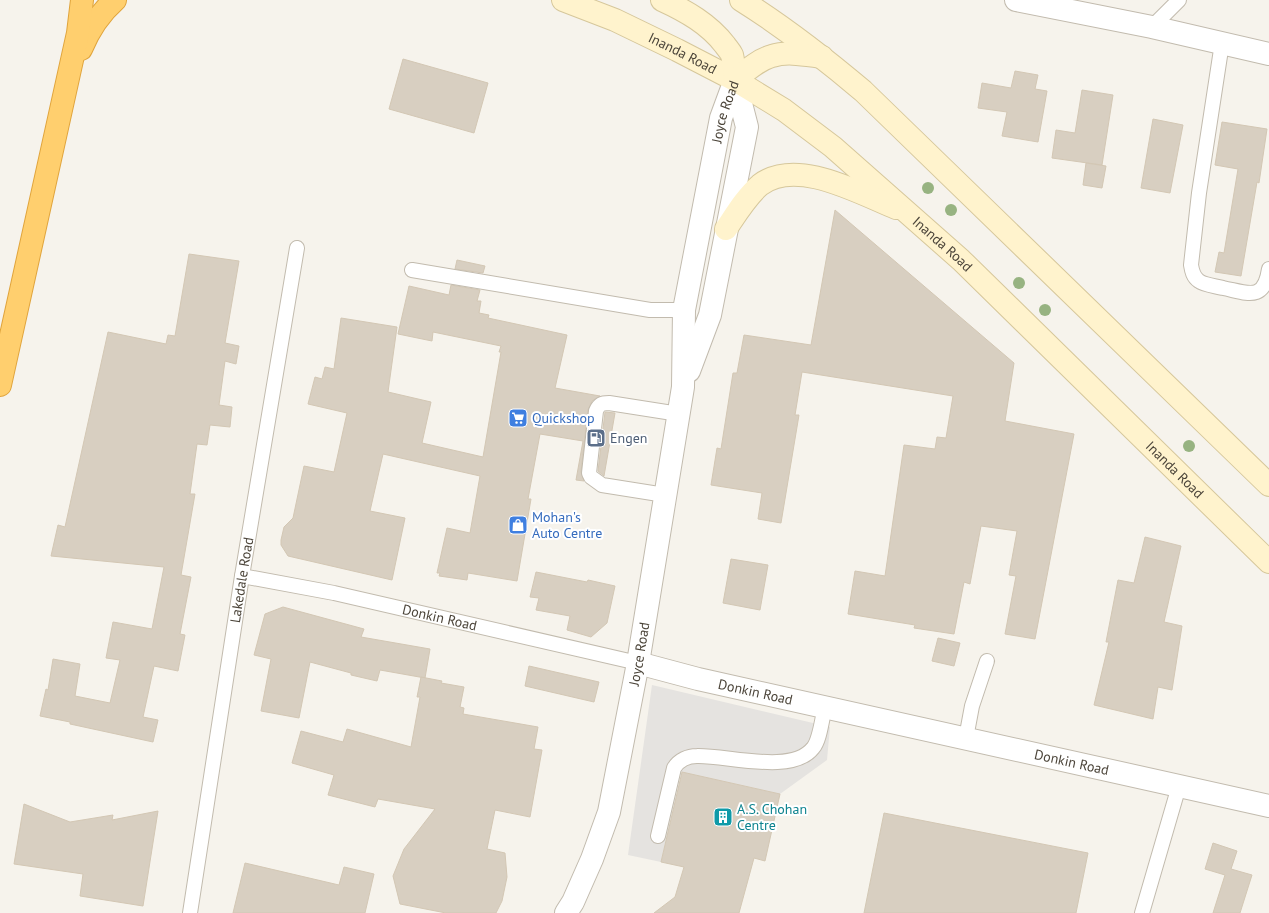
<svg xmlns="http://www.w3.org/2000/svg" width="1269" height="913" viewBox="0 0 1269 913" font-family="'PT Sans',sans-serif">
<rect width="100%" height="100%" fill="#f6f3ec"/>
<!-- parking -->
<polygon fill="#e5e3e0" points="652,685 830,727 827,760 780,794 681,772 661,862 628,855"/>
<!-- building -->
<g fill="#d8cfc1" stroke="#d3c7b4">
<polygon points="403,59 488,83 474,133 389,109"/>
<polygon points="1015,71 1038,75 1035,89 1047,91 1038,142 1002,136 1007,112 978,108 982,83 1011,88"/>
<polygon points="1082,90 1113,95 1102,165 1052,158 1056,130 1075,133"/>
<polygon points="1153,119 1183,125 1170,193 1141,188"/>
<polygon points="1222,122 1267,129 1259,183 1257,182 1241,276 1215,272 1219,252 1224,253 1238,169 1215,165"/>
<polygon points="1086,163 1106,166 1102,188 1083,185"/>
<polygon points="835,210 1014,363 1005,421 1074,434 1035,639 1005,634 1016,576 1009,575 1017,531 981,526 970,584 964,582 954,634 914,628 915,625 848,614 855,571 885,576 904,445 935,449 937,437 946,438 953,396 802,372 795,415 799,415 781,523 758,519 762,493 711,485 717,448 721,449 733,373 737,373 744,335 811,345"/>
<polygon points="189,254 239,261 225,343 239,346 236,364 225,361 219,405 232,407 230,427 210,425 207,445 197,444 190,494 195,494 181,575 191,577 180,634 185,635 178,671 154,666 143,717 158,720 153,742 70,724 70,722 40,716 46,689 48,690 53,659 80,664 75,696 110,703 120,660 106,658 113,622 152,629 164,567 51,556 58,525 65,527 108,332 166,344 168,335 175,336"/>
<polygon points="457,260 485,266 483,273 455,269"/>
<polygon points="451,285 480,290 477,301 481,301 479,313 489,315 488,318 567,335 555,388 600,396 592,401 588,410 581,472 584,481 576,480 583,441 540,434 528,499 531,499 517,581 468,573 467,580 439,576 440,573 437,573 447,528 470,533 480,476 383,454 370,511 405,518 392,580 288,556 281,545 281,540 284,527 293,518 304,466 334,472 347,413 308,404 315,377 322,379 325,367 334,369 341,318 397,327 388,392 431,402 422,443 483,457 501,352 499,352 501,346 433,332 432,341 398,334 409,286 449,295"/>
<polygon points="605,412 615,413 604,476 598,471"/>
<polygon points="1145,537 1181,546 1164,622 1182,626 1172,690 1158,687 1153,719 1094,705 1109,642 1106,642 1118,580 1134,583"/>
<polygon points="731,559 768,565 760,610 723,603"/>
<polygon points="536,572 587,582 588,580 615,586 607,623 591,637 567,630 570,616 536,610 539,598 530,597"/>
<polygon points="283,607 364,629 361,637 430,649 425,678 380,670 377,681 351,675 351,673 310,662 299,718 261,711 271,659 254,655 265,614"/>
<polygon points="938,638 960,643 954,666 932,661"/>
<polygon points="529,666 599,682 594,702 525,686"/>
<polygon points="421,677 442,681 441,683 464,687 460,707 464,708 463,714 538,727 534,749 542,750 530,817 495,810 487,849 505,853 507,877 502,901 496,913 446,913 400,904 393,876 404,849 435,809 378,799 375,807 328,795 334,775 292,763 301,731 343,742 347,729 411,747 420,697 417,697"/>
<polygon points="682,772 780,794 765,861 754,858 739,913 654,913 675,897 684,867 661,862"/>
<polygon points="24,804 70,822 113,815 112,820 158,811 143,906 80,896 83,874 14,864"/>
<polygon points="884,813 1088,853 1076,913 864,913"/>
<polygon points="1213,843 1237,851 1231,869 1252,875 1240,913 1213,913 1225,875 1205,869"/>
<polygon points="245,863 339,885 344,867 374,874 365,913 233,913"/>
</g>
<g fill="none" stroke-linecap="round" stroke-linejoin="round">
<defs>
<g id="lane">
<polyline points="1152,27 1179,0"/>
<path d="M 1222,43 L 1199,193 L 1191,265 C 1192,271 1193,277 1199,281 C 1204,285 1216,286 1223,288 C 1248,293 1264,302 1269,269"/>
<polyline points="412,270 650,310 684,310"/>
<path d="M 665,495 L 602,485 L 591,477 L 589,473 L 596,411 C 599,404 602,403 609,403 L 679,414"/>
<path id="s1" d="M 242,576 L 334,593 L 638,663"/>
<polyline points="966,738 972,706 987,661"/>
<path d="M 658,836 L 674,768 C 679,760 688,756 697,756 C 727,755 792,775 813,748 C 820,740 822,718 825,707"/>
<path id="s2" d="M 190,913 L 242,576 L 297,248"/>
<polyline points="1142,913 1179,786"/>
</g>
<g id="street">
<polyline points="1016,0 1152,27 1269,54"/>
<polyline points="689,371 710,315 747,127 735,80"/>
<path id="s3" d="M 638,663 L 698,679 L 1269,806"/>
<path id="s4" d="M 566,913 L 573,902 L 592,859 L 609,812 L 638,663 L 683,387 L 684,310 L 721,118 L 735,80"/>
</g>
<g id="secondary">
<path id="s5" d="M 563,0 L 615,20 L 677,50 L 735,80 L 784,110 L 833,147 L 961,260 L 1269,562"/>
<path d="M 662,0 C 686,11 709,24 725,45 C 727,48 730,51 732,55 C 734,63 734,71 735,80"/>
<path d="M 741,0 C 784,27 824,58 863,91 L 1269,485"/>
<path d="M 735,80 C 746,71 758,60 772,56 C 787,51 806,55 822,57"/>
<path d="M 726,229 C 736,214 746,197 760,185 C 796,157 859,193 896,208"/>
</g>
<g id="highway">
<path d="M 81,49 C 89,30 99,14 115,0"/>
<polyline points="0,385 78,33 82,0"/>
</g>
</defs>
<!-- lane casing -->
<use href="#lane" stroke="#c2bbae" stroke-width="16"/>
<!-- street casing -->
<use href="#street" stroke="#c2bbae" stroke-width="24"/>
<!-- secondary casing -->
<use href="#secondary" stroke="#d6c79b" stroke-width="24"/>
<!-- highway casing -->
<use href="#highway" stroke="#e0a43c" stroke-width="24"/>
<!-- lane -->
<use href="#lane" stroke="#fff" stroke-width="14"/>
<!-- street -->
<use href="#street" stroke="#fff" stroke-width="22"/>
<!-- secondary -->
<use href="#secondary" stroke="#fff3cd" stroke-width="22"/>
<!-- highway -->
<use href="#highway" stroke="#ffcf6e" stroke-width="22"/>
</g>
<!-- trees -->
<g fill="#97b381">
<circle cx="928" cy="188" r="6"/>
<circle cx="951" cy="210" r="6"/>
<circle cx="1019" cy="283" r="6"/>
<circle cx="1045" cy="310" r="6"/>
<circle cx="1189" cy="446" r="6"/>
</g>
<!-- icons -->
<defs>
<symbol id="supermarket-square" viewBox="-11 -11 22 22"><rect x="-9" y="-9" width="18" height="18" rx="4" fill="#3f7fe0" stroke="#fff"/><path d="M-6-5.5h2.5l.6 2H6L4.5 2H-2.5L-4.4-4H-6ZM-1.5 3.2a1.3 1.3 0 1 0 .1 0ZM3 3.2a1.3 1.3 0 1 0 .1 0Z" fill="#fff"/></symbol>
<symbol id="fuel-square" viewBox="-11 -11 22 22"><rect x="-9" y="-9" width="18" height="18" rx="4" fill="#5c6f8a" stroke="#fff"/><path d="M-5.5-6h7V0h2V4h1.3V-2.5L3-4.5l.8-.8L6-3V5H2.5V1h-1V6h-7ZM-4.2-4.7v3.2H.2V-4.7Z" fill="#fff"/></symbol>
<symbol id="shop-square" viewBox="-11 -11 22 22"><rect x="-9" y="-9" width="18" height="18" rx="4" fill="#3f7fe0" stroke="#fff"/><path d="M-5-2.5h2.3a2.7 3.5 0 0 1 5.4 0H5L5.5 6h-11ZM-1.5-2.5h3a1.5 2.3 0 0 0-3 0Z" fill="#fff"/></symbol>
<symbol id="building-square" viewBox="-11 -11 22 22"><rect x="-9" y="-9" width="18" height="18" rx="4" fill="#0f9aa8" stroke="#fff"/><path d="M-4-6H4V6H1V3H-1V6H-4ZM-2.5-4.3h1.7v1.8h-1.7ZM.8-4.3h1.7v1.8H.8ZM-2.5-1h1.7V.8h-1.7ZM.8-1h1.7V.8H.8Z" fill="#fff"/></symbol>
</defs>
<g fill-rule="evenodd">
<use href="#supermarket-square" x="507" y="407" width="22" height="22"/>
<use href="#fuel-square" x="585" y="427" width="22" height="22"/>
<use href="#shop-square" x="507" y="514" width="22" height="22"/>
<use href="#building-square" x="712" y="806" width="22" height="22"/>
</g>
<g text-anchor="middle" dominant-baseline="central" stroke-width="4" stroke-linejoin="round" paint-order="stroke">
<!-- street labels -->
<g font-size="14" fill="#4b4439" stroke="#fff">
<text stroke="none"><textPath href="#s5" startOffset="131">Inanda Road</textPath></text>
<text stroke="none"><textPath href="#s4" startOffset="821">Joyce Road</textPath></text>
<text stroke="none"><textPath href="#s5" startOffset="455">Inanda Road</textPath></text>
<text stroke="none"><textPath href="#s5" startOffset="779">Inanda Road</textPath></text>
<text stroke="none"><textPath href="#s2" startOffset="337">Lakedale Road</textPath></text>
<text stroke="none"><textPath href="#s1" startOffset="202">Donkin Road</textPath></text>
<text stroke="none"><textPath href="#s4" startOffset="271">Joyce Road</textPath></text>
<text stroke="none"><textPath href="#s3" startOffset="121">Donkin Road</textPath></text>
<text stroke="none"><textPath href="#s3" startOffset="445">Donkin Road</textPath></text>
</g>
<!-- shop labels -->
<g font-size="14" fill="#366cbe" stroke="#fff" text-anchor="start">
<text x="532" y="418">Quickshop</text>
<text x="532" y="517">Mohan's<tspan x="532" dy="16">Auto Centre</tspan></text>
</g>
<!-- service labels -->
<g font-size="14" fill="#4e5e75" stroke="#fff" text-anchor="start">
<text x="610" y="438">Engen</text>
</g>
<!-- culture labels -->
<g font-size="14" fill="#0d838f" stroke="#fff" text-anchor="start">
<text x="737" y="809">A.S. Chohan<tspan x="737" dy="16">Centre</tspan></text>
</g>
</g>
</svg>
